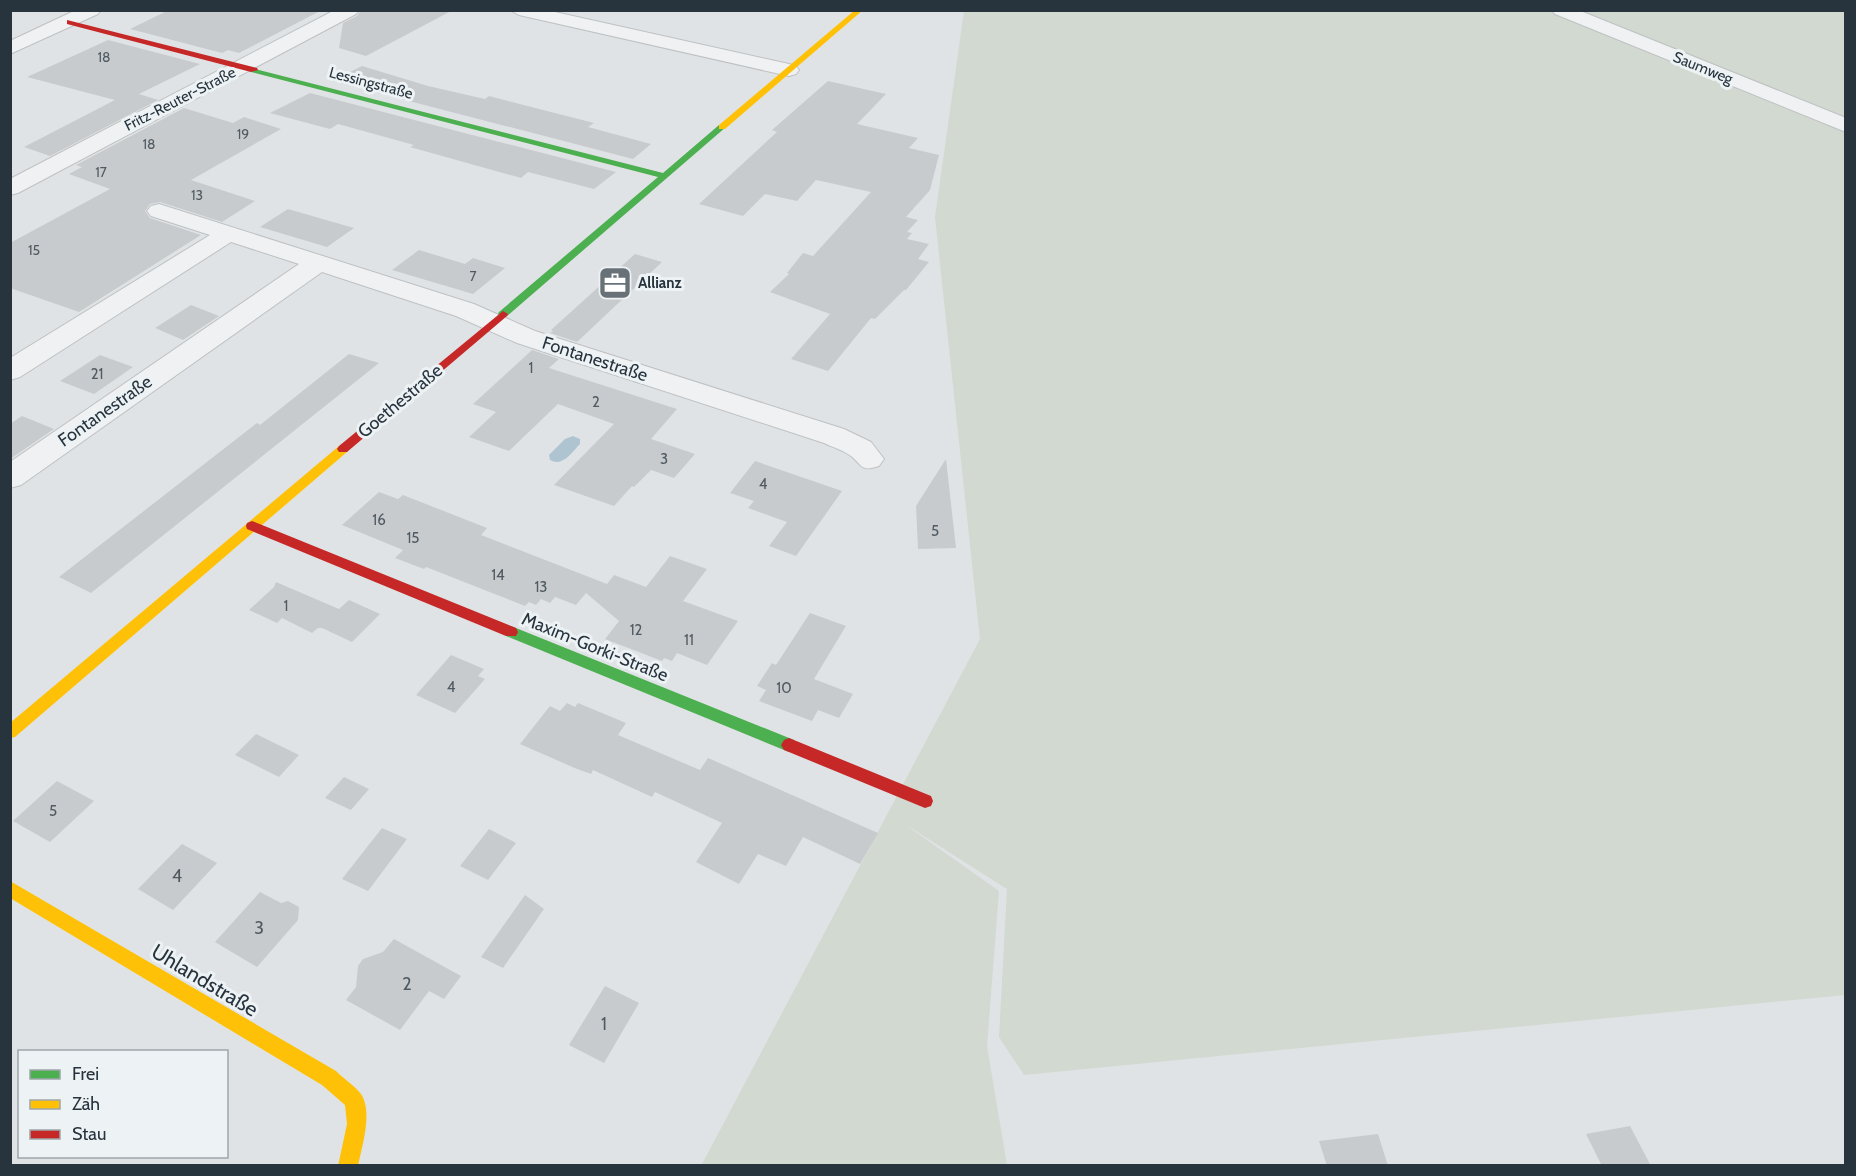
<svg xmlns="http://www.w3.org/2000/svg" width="1856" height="1176" viewBox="0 0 1856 1176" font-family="Cabin,sans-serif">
<rect width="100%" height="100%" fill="#e0e3e5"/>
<!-- green -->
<polygon fill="#d2d9d0" points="964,11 1845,11 1845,995 1024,1075 999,1037 1007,889 903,823 999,891 987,1046 1007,1165 701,1166 980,639 935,217"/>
<!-- water -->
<path fill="#aec4d0" d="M 573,436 L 580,439 L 580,444 C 571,453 563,467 550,460 L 549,455 L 565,439 Z"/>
<!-- building -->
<g fill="#c8cbcd">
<polygon points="169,10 322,10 239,53 228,50 222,53 130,29"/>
<polygon points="361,10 453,10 366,56 339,48 343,23 357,16"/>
<polygon points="108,40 200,64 139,94 158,100 50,156 24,147 115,100 27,77"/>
<polygon points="362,66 428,86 485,99 489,96 594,123 588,127 651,144 633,159 332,81"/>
<polygon points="828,81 886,94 857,124 918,138 909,148 939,155 930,190 906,217 918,220 907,232 912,233 907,239 929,244 918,259 929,262 906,290 904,290 875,319 871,318 828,371 791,359 830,314 770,292 789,274 787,273 803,253 813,256 871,192 816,180 797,201 765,194 743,216 699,204 777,132 772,130"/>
<polygon points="310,93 616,172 594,189 528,172 521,178 410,147 414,145 338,124 330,129 270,113"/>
<polygon points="184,108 233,123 244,117 281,129 191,180 255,201 222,222 160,202 150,204 145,211 150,218 201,235 79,312 10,288 10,243 110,189 69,174 82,167 76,165"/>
<polygon points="288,209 354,228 327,247 260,227"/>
<polygon points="419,250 465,264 473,258 505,268 473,294 392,270"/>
<polygon points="635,254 662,262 577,342 550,333 553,331 551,330"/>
<polygon points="191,305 219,316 183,340 155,328"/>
<polygon points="532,350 559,359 549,368 677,409 651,439 695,454 674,478 651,470 634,487 632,486 614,506 554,485 614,424 558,404 509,451 469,437 496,412 473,404"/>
<polygon points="349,354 379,363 91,593 59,577 257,423 260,425"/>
<polygon points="100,355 133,367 94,394 60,381"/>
<polygon points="22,416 54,429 10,459 10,424"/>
<polygon points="946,459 956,548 918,549 916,506"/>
<polygon points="755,461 842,491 796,556 769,546 787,522 748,508 754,501 730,493"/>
<polygon points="379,492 398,499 403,495 487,528 481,535 607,584 614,575 646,587 670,556 707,569 683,601 738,621 707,665 677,653 672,661 664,658 662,661 605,639 619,621 586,593 576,605 555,597 550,603 541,599 536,605 529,602 525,606 426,567 424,569 395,558 403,550 342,525"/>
<polygon points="276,582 339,609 349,600 380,614 352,642 322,628 318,628 312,633 282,618 277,623 249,610 274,587"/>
<polygon points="810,613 846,626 814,679 853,694 839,718 818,710 812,721 759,701 766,690 757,686 772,663 776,665"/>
<polygon points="451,655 484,669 478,676 485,679 455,713 416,695"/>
<polygon points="567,703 575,707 578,703 626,723 618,735 700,770 708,758 878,833 860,864 803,837 786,866 758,854 739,884 696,862 722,823 655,792 652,797 593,770 591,774 577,769 520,744 550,706 560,711"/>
<polygon points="256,734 299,755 279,777 235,755"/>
<polygon points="344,777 369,789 351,810 325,798"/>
<polygon points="57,781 94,801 50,842 13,821"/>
<polygon points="382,828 407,839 368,891 342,879"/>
<polygon points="489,829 516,843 488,880 460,866"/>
<polygon points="182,844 217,863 173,910 138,889"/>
<polygon points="260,892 281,903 288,901 299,907 298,920 257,967 215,942"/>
<polygon points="525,895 544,909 503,968 481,957"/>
<polygon points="394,939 461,976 444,999 429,991 400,1030 346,1000 356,987 358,966 363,959 383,952"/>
<polygon points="605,986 639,1003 604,1063 569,1045"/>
<polygon points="1630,1126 1651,1166 1602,1166 1586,1134"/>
<polygon points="1378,1134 1388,1166 1327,1166 1319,1141"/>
</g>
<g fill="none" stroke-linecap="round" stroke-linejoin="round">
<defs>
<g id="street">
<polygon points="76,10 101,10 98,14 10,54 10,41"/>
<polygon points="335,10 359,10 356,14 18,193 10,195 10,179"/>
<polygon points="510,10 546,10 789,64 796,66 799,70 796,74 789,76 519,15"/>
<polygon points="1552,10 1578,10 1846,118 1846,132 1555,14"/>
<path d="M 159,204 L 474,304 L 535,331 L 844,429 L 871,442 L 884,459 L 879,466 C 861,472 863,466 851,456 C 843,450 832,447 824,443 L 517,343 L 456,316 L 322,272 L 21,485 L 10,488 L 10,462 L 299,264 L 231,242 L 20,377 L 10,380 L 10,358 L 210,235 L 151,216 L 147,211 L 151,206 Z"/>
</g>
</defs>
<!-- street casing -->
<use href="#street" stroke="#bec1c3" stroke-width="2"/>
<!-- street -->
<use href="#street" fill="#eff1f2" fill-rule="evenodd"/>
<!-- fast -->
<g fill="#4caf50" fill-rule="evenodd">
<polygon points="251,68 663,173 719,125 726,127 507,316 503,317 498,314 499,312 658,177 251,72"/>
<polygon points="511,626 794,740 797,745 794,750 789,752 784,750 506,636 504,632 506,628"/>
</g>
<!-- slow -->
<g fill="#ffc107" fill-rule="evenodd">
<polygon points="855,10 863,10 725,129 719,129 719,125"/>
<polygon points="343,445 349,449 347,452 15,737 10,738 10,723 339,446"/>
<path d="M 10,881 L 336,1071 C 343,1078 355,1086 361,1094 C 373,1112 362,1146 358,1166 L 338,1166 L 347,1124 L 345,1105 L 322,1085 L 10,898 Z"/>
</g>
<!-- jam -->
<g fill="#c62828" fill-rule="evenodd">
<polygon points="67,20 257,68 258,70 251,72 67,24"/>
<polygon points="503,311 508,314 507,316 347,452 339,452 337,449 339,446"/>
<polygon points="252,521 516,628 518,632 516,636 506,636 247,529 246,526 247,523"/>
<polygon points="789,738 931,796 933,801 931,806 925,808 784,750 781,745 784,740"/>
</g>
</g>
<!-- icons -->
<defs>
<symbol id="office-square" viewBox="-11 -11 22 22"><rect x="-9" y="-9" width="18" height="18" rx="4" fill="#687178" stroke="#edf2f5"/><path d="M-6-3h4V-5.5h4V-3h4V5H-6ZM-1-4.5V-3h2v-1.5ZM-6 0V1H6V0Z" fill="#fff"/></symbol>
</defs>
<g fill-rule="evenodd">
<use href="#office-square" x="596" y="264" width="38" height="38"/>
</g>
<g text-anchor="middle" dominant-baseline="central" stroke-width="6" stroke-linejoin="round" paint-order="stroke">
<!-- far-number labels -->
<g font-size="14" fill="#505a62">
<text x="104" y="57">18</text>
<text x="243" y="134">19</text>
<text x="149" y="144">18</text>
<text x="101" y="172">17</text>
<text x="197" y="195">13</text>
<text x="34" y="250">15</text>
<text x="473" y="276">7</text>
</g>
<!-- far-street labels -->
<g font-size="15" fill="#27333d" stroke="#edf2f5">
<text transform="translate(1703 68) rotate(22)">Saumweg</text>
<text transform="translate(371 83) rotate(15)">Lessingstraße</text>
<text transform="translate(180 99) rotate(-27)">Fritz-Reuter-Straße</text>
</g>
<!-- far-poi labels -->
<g font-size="15" font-weight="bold" fill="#27333d" stroke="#edf2f5" text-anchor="start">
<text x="638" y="283">Allianz</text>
</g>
<!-- number labels -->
<g font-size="15" fill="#505a62">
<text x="531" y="368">1</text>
<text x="97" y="374">21</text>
<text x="596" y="402">2</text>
<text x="664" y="459">3</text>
<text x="763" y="484">4</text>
<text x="379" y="520">16</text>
<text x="935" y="531">5</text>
<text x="413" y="538">15</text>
<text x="498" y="575">14</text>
<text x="541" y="587">13</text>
<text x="286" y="606">1</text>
<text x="636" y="630">12</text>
<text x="689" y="640">11</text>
<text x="451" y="687">4</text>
<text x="784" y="688">10</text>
<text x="53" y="811">5</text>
</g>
<!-- street labels -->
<g font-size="18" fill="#27333d" stroke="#edf2f5">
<text transform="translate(595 359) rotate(18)">Fontanestraße</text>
<text transform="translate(400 401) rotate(-40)">Goethestraße</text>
<text transform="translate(105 411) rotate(-35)">Fontanestraße</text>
<text transform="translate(595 647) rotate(22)">Maxim-Gorki-Straße</text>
</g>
<!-- near-number labels -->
<g font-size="18" fill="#505a62">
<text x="177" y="876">4</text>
<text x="259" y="928">3</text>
<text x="407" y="984">2</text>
<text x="604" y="1024">1</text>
</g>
<!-- near-street labels -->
<g font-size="21" fill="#27333d" stroke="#edf2f5">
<text transform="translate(205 980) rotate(31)">Uhlandstraße</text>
</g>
</g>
<!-- border -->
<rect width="1856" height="1176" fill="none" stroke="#27333d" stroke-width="24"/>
<!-- legend -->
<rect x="18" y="1050" width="210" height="108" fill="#edf2f5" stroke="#9ea6ab" stroke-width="1.5"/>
<rect x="30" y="1070" width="30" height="9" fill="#4caf50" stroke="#9ea6ab" stroke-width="1.5"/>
<text x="72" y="1080" font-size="18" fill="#27333d">Frei</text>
<rect x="30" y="1100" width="30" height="9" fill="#ffc107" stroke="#9ea6ab" stroke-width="1.5"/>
<text x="72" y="1110" font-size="18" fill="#27333d">Zäh</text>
<rect x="30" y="1130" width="30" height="9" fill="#c62828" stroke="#9ea6ab" stroke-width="1.5"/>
<text x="72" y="1140" font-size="18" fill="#27333d">Stau</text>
</svg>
